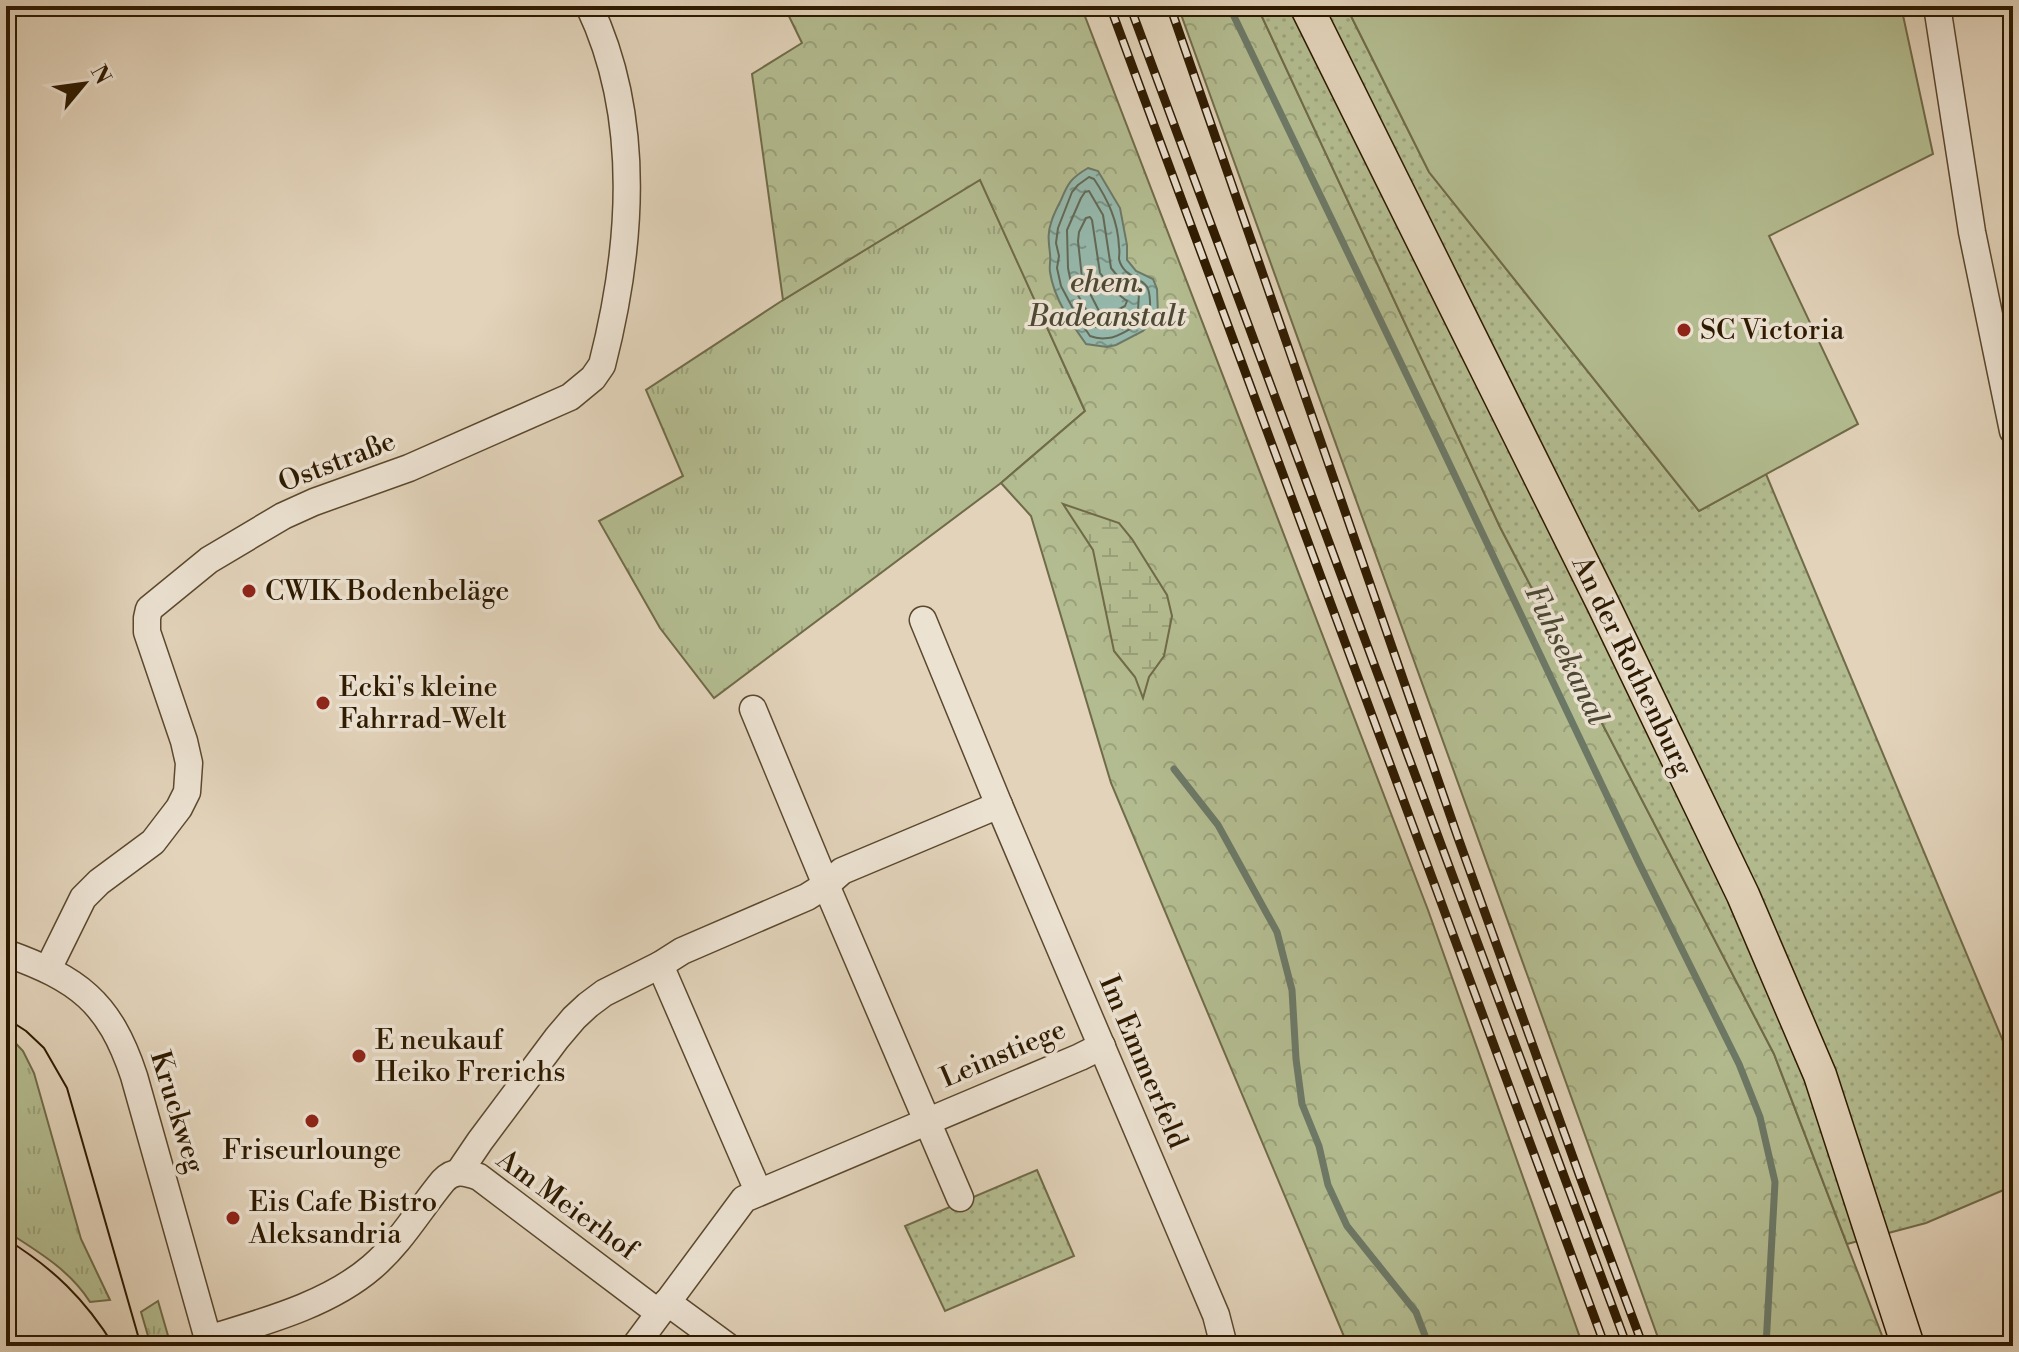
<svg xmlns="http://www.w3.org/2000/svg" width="2019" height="1352" viewBox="0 0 2019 1352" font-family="'Libre Bodoni',serif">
<defs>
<pattern id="grass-tufts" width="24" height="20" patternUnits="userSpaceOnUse" patternTransform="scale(2)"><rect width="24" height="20" fill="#b3bc90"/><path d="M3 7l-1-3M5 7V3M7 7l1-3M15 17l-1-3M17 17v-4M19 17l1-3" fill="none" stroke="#9aa17a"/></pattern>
<pattern id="forest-crowns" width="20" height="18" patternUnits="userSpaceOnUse" patternTransform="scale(2)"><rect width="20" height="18" fill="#b3bc90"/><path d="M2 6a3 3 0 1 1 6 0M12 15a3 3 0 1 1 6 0" fill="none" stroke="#9aa17a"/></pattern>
<pattern id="wetland-marsh" width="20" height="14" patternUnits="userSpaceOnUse" patternTransform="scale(2)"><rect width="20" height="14" fill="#b3bc90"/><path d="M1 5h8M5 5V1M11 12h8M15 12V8" fill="none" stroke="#9aa17a"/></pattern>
<pattern id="park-dots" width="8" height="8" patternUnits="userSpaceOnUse" patternTransform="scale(2)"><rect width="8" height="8" fill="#b3bc90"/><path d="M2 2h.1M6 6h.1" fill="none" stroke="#9aa17a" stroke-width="1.8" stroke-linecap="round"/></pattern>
<pattern id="water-ripples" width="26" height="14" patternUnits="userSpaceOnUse" patternTransform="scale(2)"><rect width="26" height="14" fill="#95b8ac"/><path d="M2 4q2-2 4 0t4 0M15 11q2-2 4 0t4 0" fill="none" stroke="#7a958a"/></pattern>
</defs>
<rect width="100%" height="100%" fill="#e2d3ba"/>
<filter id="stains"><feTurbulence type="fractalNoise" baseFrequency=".0025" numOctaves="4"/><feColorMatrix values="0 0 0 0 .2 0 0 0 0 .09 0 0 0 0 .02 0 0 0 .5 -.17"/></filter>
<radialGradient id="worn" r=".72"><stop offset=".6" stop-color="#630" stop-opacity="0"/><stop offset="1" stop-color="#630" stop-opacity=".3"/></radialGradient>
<!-- grass -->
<g fill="url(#grass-tufts)" stroke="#706b48" stroke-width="2">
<polygon points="980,179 1085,411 1001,483 714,698 660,628 599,521 683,476 646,390 783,300"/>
<path d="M 6,1033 L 23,1051 L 34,1073 L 81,1239 L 110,1300 L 90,1302 C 70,1270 37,1251 6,1231 Z"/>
<polygon points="158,1301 171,1346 151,1346 141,1312"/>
</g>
<!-- forest -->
<g fill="url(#forest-crowns)" stroke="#706b48" stroke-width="2">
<polygon points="784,6 1081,6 1428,910 1583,1346 1348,1346 1111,783 1031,516 1001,483 1085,411 980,180 783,300 752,74 802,43"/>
<polygon points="1178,6 1257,6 1500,527 1774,1054 1886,1346 1661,1346"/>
</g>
<!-- wetland -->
<polygon fill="url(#wetland-marsh)" stroke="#706b48" stroke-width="2" points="1063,504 1119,523 1132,539 1167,595 1172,616 1164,656 1149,677 1143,698 1135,677 1114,651 1093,550"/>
<!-- park -->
<g fill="url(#park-dots)" stroke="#706b48" stroke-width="2">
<polygon points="1257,6 1346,6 1429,172 1699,511 1766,474 2013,1065 2013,1186 1926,1223 1847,1244 1774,1054 1500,527"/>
<polygon points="1037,1170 1074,1256 945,1311 905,1226"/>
</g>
<!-- pitch -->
<polygon fill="#b3bc90" stroke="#706b48" stroke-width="2" points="1346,6 1901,6 1933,154 1769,236 1858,424 1699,511 1429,172"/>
<!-- water -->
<path fill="url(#water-ripples)" stroke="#6c7967" stroke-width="2" d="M 1088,168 L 1098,171 L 1120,208 L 1127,245 L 1127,260 L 1136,271 L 1153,279 L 1157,289 L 1158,315 L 1143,331 L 1116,345 L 1107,347 L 1086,344 C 1071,323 1054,299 1050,272 C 1049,266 1051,260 1050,254 C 1049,243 1047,234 1051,223 C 1053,215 1057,208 1061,200 C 1068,183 1071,178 1088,168 Z"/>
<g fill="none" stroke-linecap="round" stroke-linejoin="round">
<!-- shore -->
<g stroke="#626956" stroke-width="2">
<path d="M 1089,177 L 1094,179 C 1108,200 1118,221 1119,247 C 1120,251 1119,255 1119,259 C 1123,278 1145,278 1148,289 C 1150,294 1151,309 1149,313 C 1146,322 1116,338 1108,338 C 1101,339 1095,338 1090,336 L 1079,320 L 1061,286 L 1057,268 L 1059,256 L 1056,243 L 1058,228 L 1072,192 L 1078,185 Z"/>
<path d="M 1089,191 L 1103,215 L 1111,268 L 1124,284 L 1139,293 L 1138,310 C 1128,321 1111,330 1096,327 L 1071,283 L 1068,268 L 1067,230 L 1081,198 L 1085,192 Z"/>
<polygon points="1086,218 1090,217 1092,220 1100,273 1114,291 1127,301 1125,306 1106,316 1102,315 1098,309 1082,278 1078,241 1079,232"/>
</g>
<!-- stream -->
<g stroke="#6c7967" stroke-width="7">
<polyline points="1229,6 1439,442 1639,863 1739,1064 1760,1117 1775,1182 1766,1346"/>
<polyline points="1174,769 1218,825 1277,932 1292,990 1296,1059 1302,1104 1319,1146 1328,1185 1347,1226 1416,1312 1429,1346"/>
</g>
<defs>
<g id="minor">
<polyline points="1937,6 1972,232 2013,431"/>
<polyline points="923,620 999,805"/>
<polyline points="753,709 826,885 960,1198"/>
<path d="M 6,953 C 78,979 109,1001 134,1076 L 210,1346"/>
<polyline points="660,965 758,1191"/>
<path d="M 48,969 L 83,898 L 99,882 L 153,842 L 179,808 L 187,792 L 189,763 L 184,741 L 147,632 L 147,618 L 149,609 L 209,560 L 283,516 L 314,502 L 409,468 L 570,397 L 593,378 L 602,365 C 632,248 642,117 589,6"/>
<polyline points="459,1172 480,1141 557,1038 574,1018 588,1005 604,993 660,965 682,951 807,897 826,885 842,871 999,805 1216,1315 1224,1346"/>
<path d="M 208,1339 C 263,1322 328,1305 372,1267 C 401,1242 419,1210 443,1181 C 454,1169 465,1172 479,1177 L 659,1313 L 667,1302 L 727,1346"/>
<polyline points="635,1346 744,1199 1080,1057 1102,1046"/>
</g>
<polyline id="major" points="1306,6 1603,604 1743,895 1820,1075 1908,1346"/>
</defs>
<!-- minor casing -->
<use href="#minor" stroke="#5b482e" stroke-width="29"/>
<!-- major casing -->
<use href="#major" stroke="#2e1a00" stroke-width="35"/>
<!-- minor -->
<use href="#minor" stroke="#ece2d2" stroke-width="26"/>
<!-- major -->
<use href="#major" stroke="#e2d3ba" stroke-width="32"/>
<!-- tram -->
<g stroke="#2e1a00" stroke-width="2">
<polyline points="6,1018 26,1031 44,1048 67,1088 141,1346"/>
<path d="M 6,1239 C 53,1268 85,1299 114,1346"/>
</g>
<defs>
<g id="rail">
<polyline points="1110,6 1605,1346"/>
<polyline points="1130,6 1627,1346"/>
<polyline points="1170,6 1457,835 1580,1177 1643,1346"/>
</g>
</defs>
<!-- rail casing -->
<use href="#rail" stroke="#2e1a00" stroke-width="9"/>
<!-- rail -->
<use href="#rail" stroke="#ece2d2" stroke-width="6" stroke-dasharray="18" stroke-linecap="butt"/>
</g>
<!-- markers -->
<g fill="#8f2418" stroke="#ece2d2" stroke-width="3">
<circle cx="1684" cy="330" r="8"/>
<circle cx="249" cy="591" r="8"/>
<circle cx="323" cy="703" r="8"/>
<circle cx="359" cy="1056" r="8"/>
<circle cx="312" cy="1121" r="8"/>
<circle cx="233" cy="1218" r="8"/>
</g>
<g text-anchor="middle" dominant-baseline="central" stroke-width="7" stroke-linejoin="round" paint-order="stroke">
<!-- poi labels -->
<g font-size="28" fill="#2e1a00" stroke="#ece2d2" text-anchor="start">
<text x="1700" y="330">SC Victoria</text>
<text x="265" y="591">CWIK Bodenbeläge</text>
<text x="339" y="687">Ecki's kleine<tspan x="339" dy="32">Fahrrad-Welt</tspan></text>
<text x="375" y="1040">E neukauf<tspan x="375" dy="32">Heiko Frerichs</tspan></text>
<text x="312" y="1150" text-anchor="middle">Friseurlounge</text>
<text x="249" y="1202">Eis Cafe Bistro<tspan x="249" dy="32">Aleksandria</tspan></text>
</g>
<!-- street labels -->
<g font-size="28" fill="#2e1a00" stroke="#ece2d2">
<text transform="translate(337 462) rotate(-21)">Oststraße</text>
<text transform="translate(1632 666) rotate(64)">An der Rothenburg</text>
<text transform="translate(1003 1054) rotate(-23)">Leinstiege</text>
<text transform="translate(1143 1062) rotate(67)">Im Emmerfeld</text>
<text transform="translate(177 1112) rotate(73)">Kruckweg</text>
<text transform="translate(567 1205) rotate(36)">Am Meierhof</text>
</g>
<!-- water labels -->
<g font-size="30" font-style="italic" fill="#4d4934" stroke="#ece2d2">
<text x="1107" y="283">ehem.<tspan x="1107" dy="34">Badeanstalt</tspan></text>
<text transform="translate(1566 655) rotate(64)">Fuhsekanal</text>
</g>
</g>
<!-- margin -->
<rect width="2019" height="1352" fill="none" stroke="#e2d3ba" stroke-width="32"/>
<rect x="8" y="8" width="2003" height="1336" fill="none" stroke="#2e1a00" stroke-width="4"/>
<rect x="16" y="16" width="1987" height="1320" fill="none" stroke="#2e1a00" stroke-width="2"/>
<!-- north arrow -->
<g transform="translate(84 84) rotate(61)" stroke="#ece2d2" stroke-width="6" paint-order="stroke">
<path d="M0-6L14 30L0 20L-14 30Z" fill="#2e1a00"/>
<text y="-12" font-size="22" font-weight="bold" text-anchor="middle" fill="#2e1a00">N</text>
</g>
<rect width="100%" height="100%" filter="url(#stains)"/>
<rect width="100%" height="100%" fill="url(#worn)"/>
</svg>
